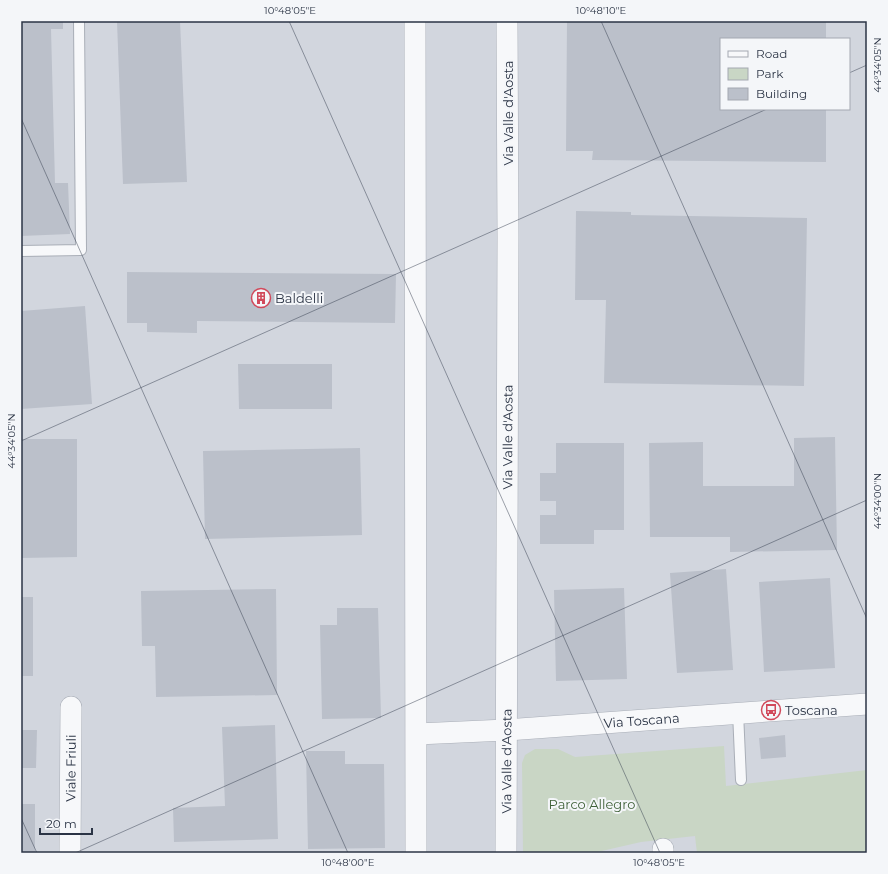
<svg xmlns="http://www.w3.org/2000/svg" width="888" height="874" viewBox="0 0 888 874" font-family="Montserrat,sans-serif">
<rect width="100%" height="100%" fill="#e4e7ec"/>
<!-- built -->
<path fill="#d2d6de" fill-rule="evenodd" d="M 21,21 L 867,21 L 867,853 L 21,853 ZM 721,39 L 849,39 L 849,109 L 721,109 Z"/>
<!-- green -->
<polygon fill="#c9d6c5" points="724,746 726,786 867,770 867,853 697,853 695,836 641,842 593,853 523,853 522,763 525,755 535,749 558,749 575,757"/>
<!-- building -->
<g fill="#bbc0ca">
<polygon points="21,21 63,21 63,29 51,29 55,183 68,183 70,234 21,236"/>
<polygon points="117,21 180,21 187,182 123,184"/>
<polygon points="567,21 826,21 826,39 721,39 721,109 826,109 826,162 592,160 593,151 566,151"/>
<polygon points="576,211 631,212 631,215 807,218 804,386 604,383 606,300 575,300"/>
<polygon points="127,272 396,274 395,323 197,321 197,333 147,332 147,323 127,323"/>
<polygon points="85,306 92,404 21,409 21,311"/>
<polygon points="238,364 332,364 332,409 239,409"/>
<polygon points="835,437 837,550 730,552 730,537 650,537 649,443 703,442 703,486 794,486 794,438"/>
<polygon points="21,439 77,439 77,557 21,558"/>
<polygon points="556,443 624,443 624,530 594,530 594,544 540,544 540,515 556,515 556,501 540,501 540,473 556,473"/>
<polygon points="360,448 362,535 205,539 203,451"/>
<polygon points="726,569 733,670 677,673 670,573"/>
<polygon points="830,578 835,668 764,672 759,582"/>
<polygon points="624,588 627,679 556,681 554,590"/>
<polygon points="276,589 277,695 156,697 155,646 142,646 141,591"/>
<rect x="21" y="597" width="12" height="79"/>
<polygon points="337,608 378,608 381,718 322,719 320,625 337,625"/>
<polygon points="275,725 278,839 174,842 173,808 225,806 222,727"/>
<polygon points="21,730 37,730 36,768 21,768"/>
<polygon points="785,735 786,757 761,759 759,738"/>
<polygon points="306,751 345,751 345,764 384,764 385,848 308,849"/>
<rect x="21" y="804" width="14" height="49"/>
</g>
<g fill="none" stroke-linecap="round" stroke-linejoin="round">
<defs>
<g id="service">
<polyline points="21,251 81,250 79,21"/>
<polyline points="738,712 741,780"/>
</g>
<g id="minor">
<polyline points="415,21 416,853"/>
<path id="s1" d="M 417,734 L 506,730 L 867,704"/>
<polyline points="663,849 663,853"/>
<path id="s2" d="M 70,853 L 71,707"/>
<path id="s3" d="M 506,853 L 508,237 L 507,21"/>
</g>
</defs>
<!-- service casing -->
<use href="#service" stroke="#a9aeb7" stroke-width="12"/>
<!-- minor casing -->
<use href="#minor" stroke="#a9aeb7" stroke-width="22"/>
<!-- service -->
<use href="#service" stroke="#f7f8fa" stroke-width="10"/>
<!-- minor -->
<use href="#minor" stroke="#f7f8fa" stroke-width="21"/>
</g>
<!-- ticks -->
<path fill="none" stroke="#2b3445" stroke-width="1" stroke-opacity="0.45" d="M 289,21 L 660,853M 601,21 L 867,619M 849,73 L 867,65M 21,118 L 348,853M 21,441 L 767,109M 21,818 L 37,853M 75,853 L 867,500"/>
<!-- icons -->
<defs>
<symbol id="building-ring" viewBox="-11 -11 22 22"><circle r="9.5" fill="#f4f6f9" stroke="#d1495b" stroke-width="1.5"/><path d="M-4-6H4V6H1V3H-1V6H-4ZM-2.5-4.3h1.7v1.8h-1.7ZM.8-4.3h1.7v1.8H.8ZM-2.5-1h1.7V.8h-1.7ZM.8-1h1.7V.8H.8Z" fill="#d1495b"/></symbol>
<symbol id="bus-ring" viewBox="-11 -11 22 22"><circle r="9.5" fill="#f4f6f9" stroke="#d1495b" stroke-width="1.5"/><path d="M-5-6H5V4H4V6H2V4H-2V6H-4V4H-5ZM-3.5-4V0h7V-4ZM-3.5 1.2v1.5H-2V1.2ZM2 1.2v1.5H3.5V1.2Z" fill="#d1495b"/></symbol>
</defs>
<g fill-rule="evenodd">
<use href="#building-ring" x="250" y="287" width="22" height="22"/>
<use href="#bus-ring" x="760" y="699" width="22" height="22"/>
</g>
<g text-anchor="middle" dominant-baseline="central" stroke-width="4" stroke-linejoin="round" paint-order="stroke">
<!-- street labels -->
<g font-size="13" fill="#2b3445" stroke="#f4f6f9">
<text transform="translate(508 113) rotate(-90)">Via Valle d'Aosta</text>
<text stroke="none"><textPath href="#s3" startOffset="416">Via Valle d'Aosta</textPath></text>
<text stroke="none"><textPath href="#s1" startOffset="225">Via Toscana</textPath></text>
<text stroke="none"><textPath href="#s3" startOffset="92">Via Valle d'Aosta</textPath></text>
<text stroke="none"><textPath href="#s2" startOffset="85">Viale Friuli</textPath></text>
</g>
<!-- poi labels -->
<g font-size="13" fill="#2b3445" stroke="#f4f6f9" text-anchor="start">
<text x="275" y="298">Baldelli</text>
<text x="785" y="710">Toscana</text>
</g>
<!-- park labels -->
<g font-size="13" fill="#3f6138" stroke="#f4f6f9">
<text x="592" y="804">Parco Allegro</text>
</g>
</g>
<!-- border -->
<rect width="888" height="874" fill="none" stroke="#f4f6f9" stroke-width="44"/>
<!-- legend -->
<rect x="720" y="38" width="130" height="72" fill="#f4f6f9" stroke="#a4a8b1"/>
<rect x="728" y="51" width="20" height="6" fill="#f7f8fa" stroke="#a4a8b1"/>
<text x="756" y="58" font-size="12" fill="#2b3445">Road</text>
<rect x="728" y="68" width="20" height="12" fill="#c9d6c5" stroke="#a4a8b1"/>
<text x="756" y="78" font-size="12" fill="#2b3445">Park</text>
<rect x="728" y="88" width="20" height="12" fill="#bbc0ca" stroke="#a4a8b1"/>
<text x="756" y="98" font-size="12" fill="#2b3445">Building</text>
<!-- scale -->
<path d="M40 828v6h52v-6" fill="none" stroke="#2b3445" stroke-width="2"/>
<text x="46" y="828" font-size="12" fill="#2b3445" stroke="#f4f6f9" stroke-width="3" paint-order="stroke">20 m</text>
<rect x="22" y="22" width="844" height="830" fill="none" stroke="#2b3445" stroke-width="1.5"/>
<g font-size="10" text-anchor="middle" fill="#2b3445">
<text x="290" y="14">10°48'05"E</text>
<text x="601" y="14">10°48'10"E</text>
<text transform="translate(877 65) rotate(-90)" y="4">44°34'05"N</text>
<text transform="translate(11 441) rotate(-90)" y="4">44°34'05"N</text>
<text transform="translate(877 501) rotate(-90)" y="4">44°34'00"N</text>
<text x="348" y="866">10°48'00"E</text>
<text x="659" y="866">10°48'05"E</text>
</g>
</svg>
